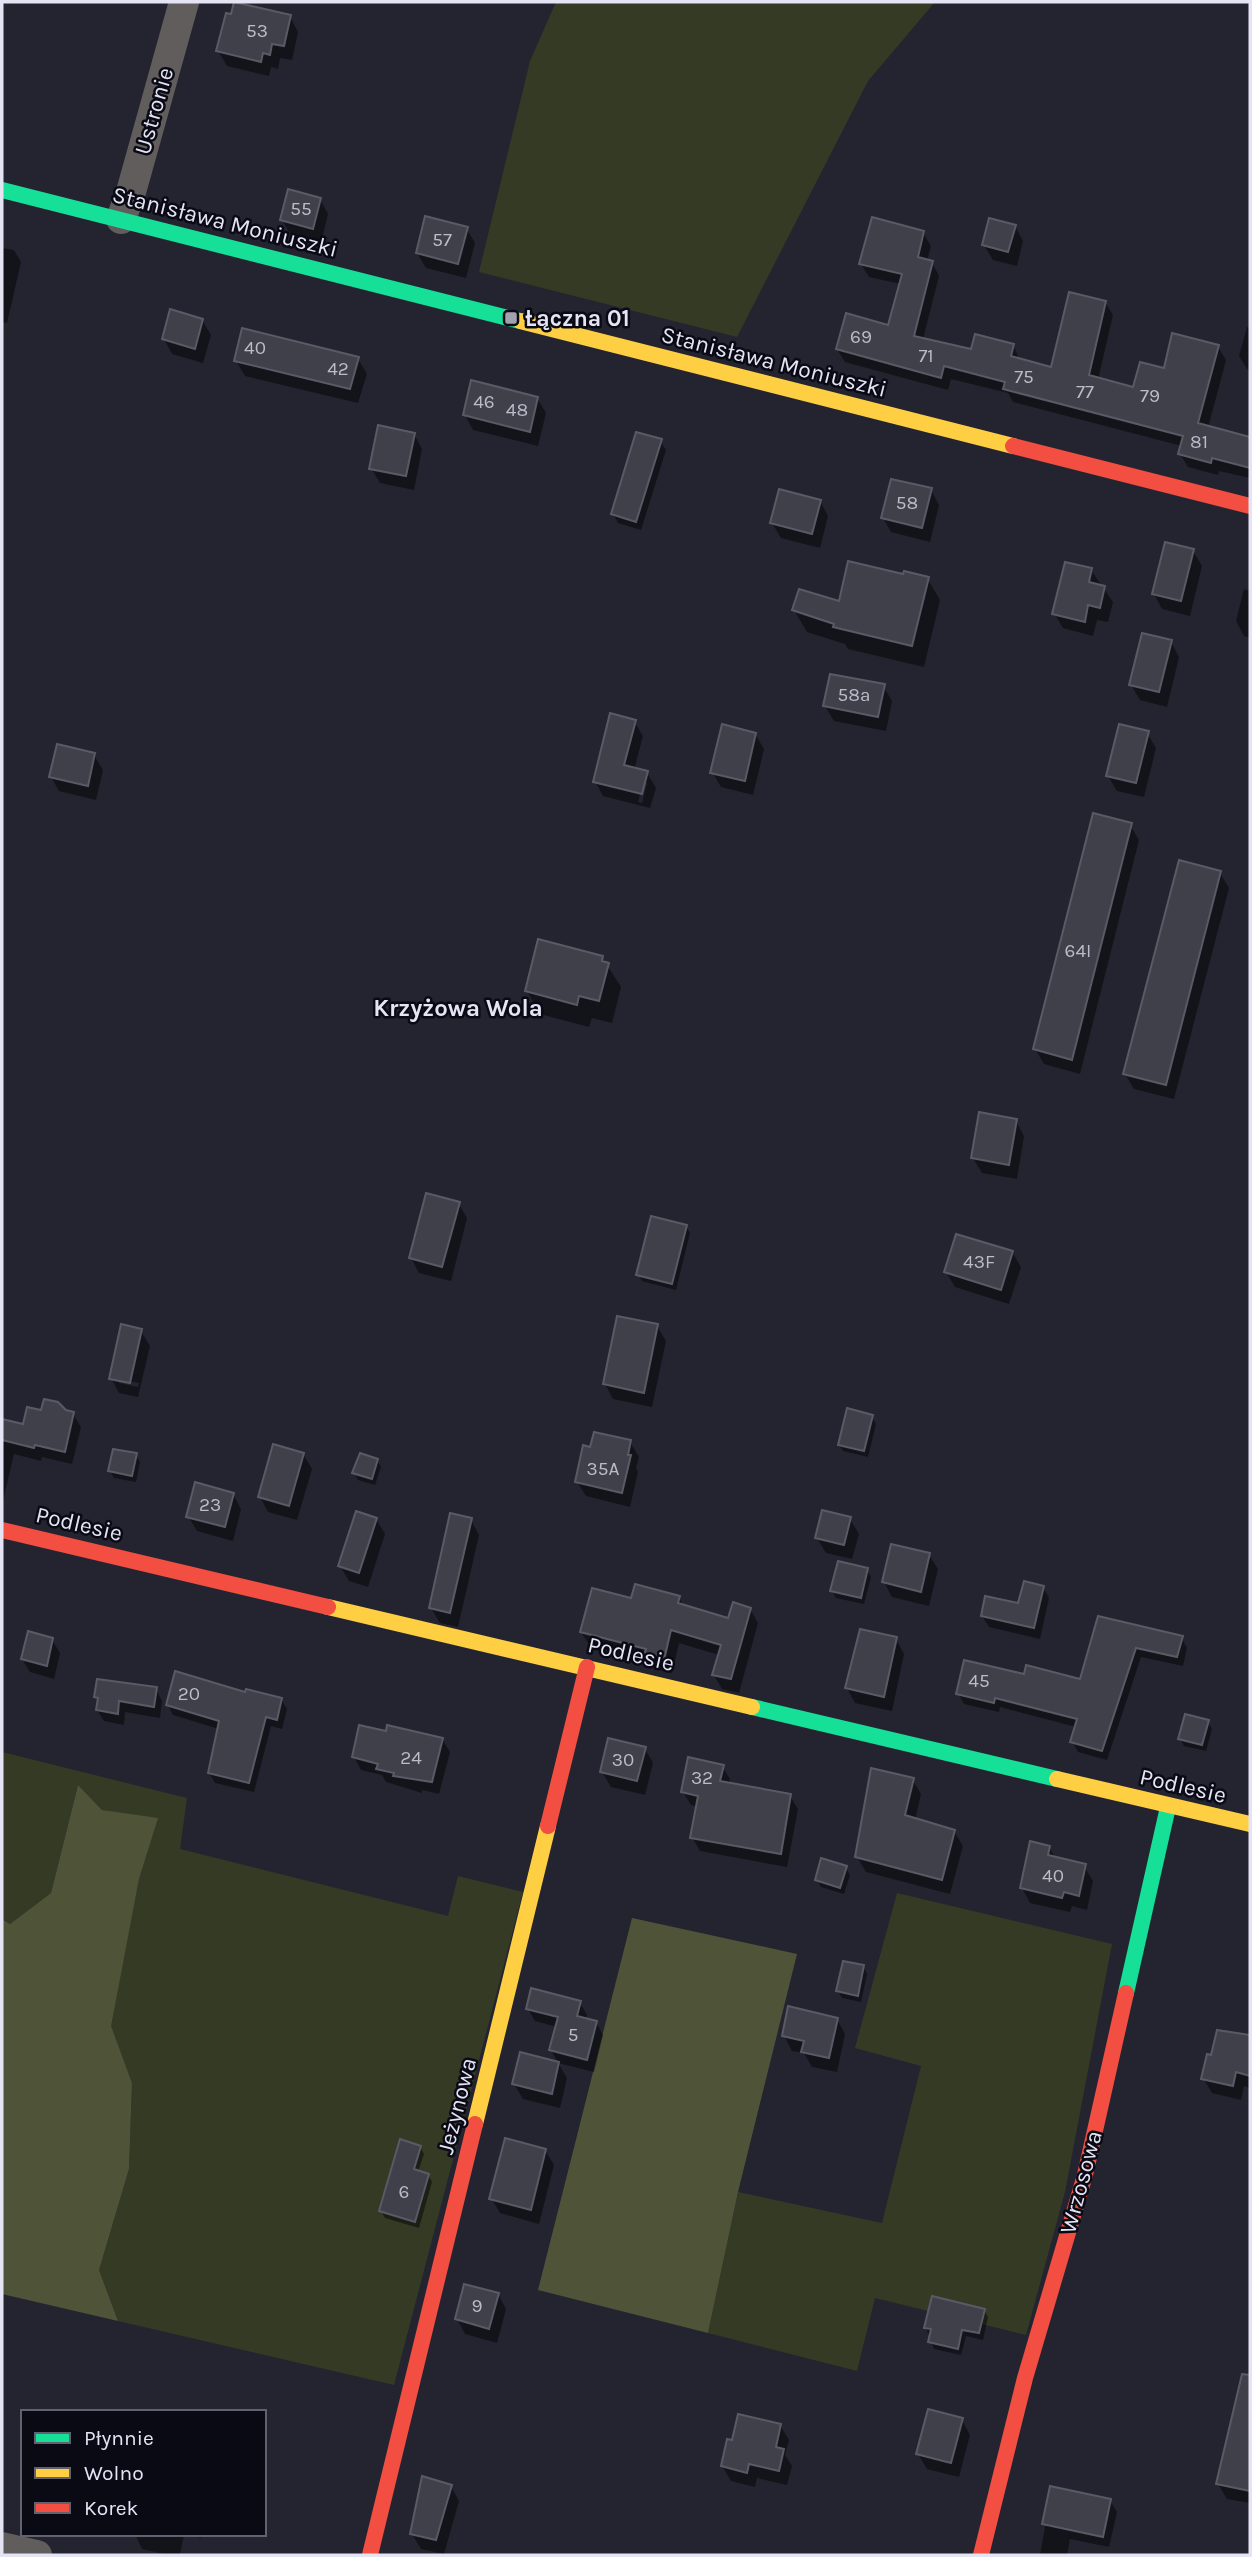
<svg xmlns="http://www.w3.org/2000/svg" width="1252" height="2557" viewBox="0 0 1252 2557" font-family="Karla,sans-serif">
<rect width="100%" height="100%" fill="#242431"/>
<!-- green -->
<g fill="#353a25">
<polygon points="556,2 935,2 868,81 737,337 479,272 530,61"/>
<polygon points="2,1752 187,1798 180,1849 448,1916 458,1876 523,1892 394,2385 118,2321 99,2270 129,2169 132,2083 110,2026 139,1879 157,1819 102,1810 78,1785 51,1893 10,1924 2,1919"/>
<polygon points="897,1893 1112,1944 1065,2192 1026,2335 875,2298 857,2371 708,2333 738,2192 882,2223 921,2066 855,2048"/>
</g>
<!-- forest -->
<g fill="#4f5438">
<polygon points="78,1785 102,1810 158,1818 139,1879 111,2026 132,2083 129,2169 99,2270 118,2321 2,2294 2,1919 10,1924 51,1893"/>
<polygon points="632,1918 797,1954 738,2192 708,2333 538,2290"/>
</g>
<!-- shadow -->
<g fill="#0007" fill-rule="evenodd">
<polygon points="290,17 298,32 292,60 280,58 278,69 271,67 269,76 227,66 218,51"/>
<polygon points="320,199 328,214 321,243 291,235 282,220"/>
<polygon points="1015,226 1023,241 1017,266 993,260 984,245"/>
<polygon points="466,228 475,243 466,278 426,268 417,253"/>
<polygon points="923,233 931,246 927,261 932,262 939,276 923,339 972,351 1013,345 1020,360 1052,369 1105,302 1113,315 1098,380 1134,389 1165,370 1218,347 1226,360 1208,428 1250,439 1250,478 1219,471 1218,475 1188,467 1180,454 1182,446 1013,402 1008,393 951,379 948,390 845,362 837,349 890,327 901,284 869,277 861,264"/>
<polygon points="2,248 14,250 21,262 7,323 2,322"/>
<polygon points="202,320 211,335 203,363 172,354 164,339"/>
<polygon points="1247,327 1250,327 1250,370 1247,369 1239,356"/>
<polygon points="358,359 367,374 358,403 245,376 236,361"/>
<polygon points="537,398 546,413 538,446 473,430 465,415"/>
<polygon points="414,434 422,449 414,490 380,483 371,468"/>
<polygon points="660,441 666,450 641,530 618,523 613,514"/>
<polygon points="931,490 939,505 930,542 891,532 883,518"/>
<polygon points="820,501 828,516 820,548 781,538 772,523"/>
<polygon points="1193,551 1202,566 1190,616 1162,609 1154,594"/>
<polygon points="1091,570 1113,602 1108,622 1097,620 1093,636 1063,628 1054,613"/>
<polygon points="905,576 927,578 940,600 924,667 848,649 845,644 807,632 794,610 841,603"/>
<polygon points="1244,589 1250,591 1250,638 1244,636 1236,621"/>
<polygon points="1171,642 1179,657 1167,707 1140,700 1131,685"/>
<polygon points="883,686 892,701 886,731 834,721 825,706"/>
<path d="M 634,721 L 643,736 L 634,770 L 647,773 L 656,788 L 650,808 L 603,796 L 595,781 ZM 643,783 L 647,783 L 642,803 L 638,802 Z"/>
<polygon points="1147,733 1156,748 1144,797 1117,791 1108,776"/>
<polygon points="755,734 764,749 753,795 721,787 712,772"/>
<polygon points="94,755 103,770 96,800 59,791 51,777"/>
<polygon points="1130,825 1139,840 1080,1074 1044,1064 1035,1049"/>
<polygon points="1220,873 1229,888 1174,1099 1134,1089 1125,1074"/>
<polygon points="602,957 621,987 612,1023 592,1018 589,1027 540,1014 527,991"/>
<polygon points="1016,1121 1024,1136 1017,1179 982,1173 973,1158"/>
<polygon points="458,1203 467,1218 451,1281 419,1273 411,1258"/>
<polygon points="686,1226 690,1233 676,1290 642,1281 638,1274"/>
<polygon points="1012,1252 1021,1267 1009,1304 955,1287 946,1272"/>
<polygon points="657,1326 666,1341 652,1407 613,1399 605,1384"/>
<path d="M 141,1331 L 150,1346 L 138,1397 L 119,1393 L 111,1378 ZM 119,1379 L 139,1383 L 138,1387 L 119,1383 Z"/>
<polygon points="42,1412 73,1414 81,1427 72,1464 42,1457 41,1461 14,1454 2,1505 2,1421 24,1426"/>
<polygon points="872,1417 876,1424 868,1457 843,1451 839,1445"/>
<polygon points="630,1442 639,1457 636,1468 638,1472 630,1507 586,1496 577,1482 591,1449"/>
<polygon points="303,1454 312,1469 297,1520 268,1512 260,1497"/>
<polygon points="136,1455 140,1462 136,1482 114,1478 110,1471"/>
<polygon points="377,1460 381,1467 375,1485 358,1480 354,1473"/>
<polygon points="233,1494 241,1509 233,1541 197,1531 188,1516"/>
<polygon points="376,1519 385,1534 368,1587 349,1581 340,1566"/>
<polygon points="850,1519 859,1534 852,1559 826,1553 817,1538"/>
<polygon points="471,1520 479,1535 458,1627 440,1623 431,1608"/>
<polygon points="929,1555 938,1569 929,1606 892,1597 884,1582"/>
<polygon points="867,1570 871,1577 864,1604 836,1598 832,1591"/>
<polygon points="1043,1587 1049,1598 1040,1639 989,1627 982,1616 1020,1605"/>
<polygon points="679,1597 684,1607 729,1620 750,1609 758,1623 739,1693 722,1689 714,1675 719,1655 679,1643 672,1673 654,1669 650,1662 590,1646 581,1632 632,1601"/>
<polygon points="1099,1618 1181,1637 1187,1648 1183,1666 1141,1657 1107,1760 1078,1752 1072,1741 1076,1727 1000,1707 999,1712 964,1704 958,1693 1025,1676 1081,1681"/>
<polygon points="896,1639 904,1654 892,1711 855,1703 847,1688"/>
<polygon points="52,1640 60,1653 54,1679 30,1672 22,1659"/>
<polygon points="156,1689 162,1701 160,1718 125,1712 124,1725 104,1721 97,1710 99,1701 96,1697"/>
<polygon points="246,1694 281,1699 287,1709 282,1729 271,1726 254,1792 215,1783 209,1773 219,1729 173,1715 168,1705"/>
<polygon points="1208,1722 1212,1729 1206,1751 1184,1746 1180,1739"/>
<polygon points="387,1733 442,1739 450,1752 439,1794 422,1790 422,1793 386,1782 382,1775 361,1770 354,1757"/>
<polygon points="645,1749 653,1763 645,1795 611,1787 602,1772"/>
<polygon points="722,1766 730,1779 729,1785 790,1796 798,1809 787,1867 700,1851 692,1837 698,1807 691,1805 683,1792"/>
<polygon points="912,1779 921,1794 915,1820 954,1831 963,1846 950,1894 866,1872 857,1857"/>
<polygon points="1049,1847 1056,1859 1084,1866 1093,1881 1087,1910 1072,1906 1070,1912 1030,1903 1022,1888"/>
<polygon points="846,1868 850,1875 844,1894 821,1887 817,1880"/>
<polygon points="863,1967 867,1974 861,2002 842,1998 838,1991"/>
<polygon points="580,2003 587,2015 586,2020 596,2022 603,2035 594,2072 558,2063 551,2050 557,2027 535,2021 528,2009"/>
<polygon points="837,2019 845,2034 837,2072 812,2067 804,2053 792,2051 784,2036"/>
<polygon points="1247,2039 1250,2045 1250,2088 1244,2086 1241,2100 1212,2093 1203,2078 1212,2057"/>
<polygon points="558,2063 567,2078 560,2108 523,2099 514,2084"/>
<polygon points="420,2147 424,2154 418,2172 428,2175 432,2182 419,2228 385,2218 381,2211"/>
<polygon points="545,2150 554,2165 539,2224 500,2213 491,2198"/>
<polygon points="498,2294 506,2309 497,2343 465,2334 457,2319"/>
<polygon points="984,2310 988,2317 983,2340 966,2336 961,2355 934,2349 926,2328"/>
<polygon points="1236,2406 1250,2409 1250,2503 1227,2499 1218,2484"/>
<polygon points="962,2420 970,2435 959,2477 927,2469 918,2454"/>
<polygon points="780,2425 789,2440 785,2455 792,2466 787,2485 757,2478 755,2487 731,2481 722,2466 733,2442"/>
<polygon points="451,2486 459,2501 444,2554 421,2549 412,2534"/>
<polygon points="1052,2488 1110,2501 1117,2512 1109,2547 1070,2539 1067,2555 1040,2555"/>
<polygon points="135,2534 184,2534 180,2555 168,2555 142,2549"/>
<polygon points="185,2534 202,2534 201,2538"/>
</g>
<!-- building -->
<g fill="#40404b" stroke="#5a5a66" stroke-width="2">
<polygon points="234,2 291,15 284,46 272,44 270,55 263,53 261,62 216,51 226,13 231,14"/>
<polygon points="288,189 321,198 313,229 280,220"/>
<polygon points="425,216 468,227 458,264 416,253"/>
<polygon points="872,217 924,231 918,257 933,261 914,336 971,349 975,334 1014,344 1011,356 1051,367 1069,292 1106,301 1089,375 1133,387 1140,362 1164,368 1172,333 1219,345 1198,423 1250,437 1250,468 1212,458 1211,463 1178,454 1183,436 1003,389 1005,382 944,366 941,378 836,349 846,313 888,325 902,274 859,264"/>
<polygon points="989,218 1016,225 1008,252 982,245"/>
<polygon points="170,309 203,319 195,349 162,339"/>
<polygon points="242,328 359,357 350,389 234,361"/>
<polygon points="471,380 538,397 530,432 463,415"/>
<polygon points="378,425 415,433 406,476 369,469"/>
<polygon points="636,432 662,439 636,522 611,514"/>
<polygon points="891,479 932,488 922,528 881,518"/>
<polygon points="779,489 821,500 812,534 770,523"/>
<polygon points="1165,542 1194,549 1181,601 1152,594"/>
<polygon points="848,561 903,574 904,571 929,577 912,646 833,627 834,624 792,610 799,589 839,601"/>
<polygon points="1065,562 1092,568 1089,582 1105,586 1100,608 1088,605 1085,622 1052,614"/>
<polygon points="1142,633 1172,640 1159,692 1129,685"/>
<polygon points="830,674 885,684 878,717 823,706"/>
<polygon points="610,713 636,720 624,765 648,771 642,794 593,782"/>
<polygon points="722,724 756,733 745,781 710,773"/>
<polygon points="1119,724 1149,731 1136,783 1106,776"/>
<polygon points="57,744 95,753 88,786 49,777"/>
<polygon points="1093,813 1132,823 1072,1060 1033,1049"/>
<polygon points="1179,860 1221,871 1166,1085 1123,1074"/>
<polygon points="538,939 603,956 602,961 609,963 599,1001 579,996 577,1005 525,991"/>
<polygon points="979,1112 1017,1119 1009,1165 971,1158"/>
<polygon points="426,1193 460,1202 442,1267 409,1258"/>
<polygon points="651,1216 687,1225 672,1284 636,1275"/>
<polygon points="956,1234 1013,1251 1001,1290 944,1272"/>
<polygon points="617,1316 658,1324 644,1393 603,1384"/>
<polygon points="121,1324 142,1329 130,1383 109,1379"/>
<polygon points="44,1399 58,1402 66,1410 74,1412 65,1452 35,1445 34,1448 2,1440 2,1419 23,1424 27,1407 41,1410"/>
<polygon points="847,1408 873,1415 864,1451 838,1445"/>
<polygon points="594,1432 631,1440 628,1455 631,1455 622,1493 575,1482 583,1445 590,1447"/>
<polygon points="273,1444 304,1453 289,1506 258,1497"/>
<polygon points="113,1449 137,1453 132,1476 108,1471"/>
<polygon points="360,1453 378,1459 372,1479 352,1473"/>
<polygon points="195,1482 234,1493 225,1527 186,1517"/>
<polygon points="822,1510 851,1517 844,1545 815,1538"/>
<polygon points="356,1511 377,1518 359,1573 338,1566"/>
<polygon points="450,1513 472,1518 450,1613 429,1608"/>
<polygon points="891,1544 930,1553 921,1592 882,1582"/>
<polygon points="838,1561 868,1568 861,1598 830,1591"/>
<polygon points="1024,1581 1044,1586 1034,1628 981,1616 985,1596 1018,1603"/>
<polygon points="635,1584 680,1596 678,1603 728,1618 733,1602 751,1608 731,1679 712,1675 721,1645 671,1630 664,1660 644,1655 646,1649 580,1632 592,1588 631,1598"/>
<polygon points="1098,1616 1183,1636 1177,1657 1136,1648 1102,1751 1070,1742 1077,1719 995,1698 994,1703 956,1694 964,1660 1024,1674 1026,1665 1080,1679"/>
<polygon points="860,1629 897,1637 884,1697 845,1688"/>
<polygon points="28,1631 53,1638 47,1666 21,1659"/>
<polygon points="175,1671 245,1692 246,1689 282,1698 277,1720 266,1717 249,1783 208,1773 219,1721 166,1705"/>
<polygon points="97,1679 157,1687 154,1707 119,1701 118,1714 96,1710 98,1698 94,1697"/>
<polygon points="1185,1714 1209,1720 1202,1745 1178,1739"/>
<polygon points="359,1725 386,1731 387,1725 443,1738 432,1782 393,1776 394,1773 376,1769 378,1764 352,1757"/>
<polygon points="608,1738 646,1747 637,1781 600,1772"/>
<polygon points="688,1757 724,1765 720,1781 791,1794 781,1854 690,1838 698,1796 681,1792"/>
<polygon points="871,1768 914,1778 905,1815 955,1830 942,1880 855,1857"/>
<polygon points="1030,1841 1050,1846 1048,1855 1086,1864 1079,1896 1064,1892 1062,1898 1020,1888"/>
<polygon points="821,1858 847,1866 840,1888 815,1880"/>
<polygon points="843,1961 864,1965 858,1996 836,1991"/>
<polygon points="531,1988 581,2001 577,2016 597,2021 587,2060 549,2050 558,2017 526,2009"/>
<polygon points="788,2006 838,2018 829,2058 801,2052 804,2041 782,2036"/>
<polygon points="1217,2030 1250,2035 1250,2076 1236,2072 1233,2086 1201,2079 1207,2054 1211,2055"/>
<polygon points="520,2052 559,2062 552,2094 512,2084"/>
<polygon points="505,2138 546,2149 531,2210 489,2199"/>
<polygon points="400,2139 421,2146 414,2169 429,2174 415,2222 379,2211"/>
<polygon points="464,2284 499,2293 489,2329 455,2319"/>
<polygon points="932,2296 985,2309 979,2333 962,2330 958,2349 928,2342 931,2329 924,2328"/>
<polygon points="1242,2374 1250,2375 1250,2491 1216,2484"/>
<polygon points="928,2409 963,2418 951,2463 916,2454"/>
<polygon points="738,2414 781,2424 776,2447 784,2449 779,2471 749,2464 747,2473 721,2466 727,2439 732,2440"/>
<polygon points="422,2476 452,2485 436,2540 410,2534"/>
<polygon points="1050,2486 1111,2499 1103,2537 1042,2524"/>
</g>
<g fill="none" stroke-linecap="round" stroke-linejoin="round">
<!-- street -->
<g stroke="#615d5c" stroke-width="30">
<polyline points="121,219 131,192 184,2"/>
<polyline points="2,2547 37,2555"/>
</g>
<!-- fast -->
<g stroke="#16e098" stroke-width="16">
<polyline points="2,190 520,321"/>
<polyline points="752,1707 1057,1779"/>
<polyline points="1126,1993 1168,1807"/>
</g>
<!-- slow -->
<g stroke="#ffcf43" stroke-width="16">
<polyline points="520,321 1013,446"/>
<polyline points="328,1607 752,1707"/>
<polyline points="1057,1779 1250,1824"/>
<polyline points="475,2124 548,1826"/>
</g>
<!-- jam -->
<g stroke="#f24e42" stroke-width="16">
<polyline points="1013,446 1250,506"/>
<polyline points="2,1530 328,1607"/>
<polyline points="548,1826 587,1667"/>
<polyline points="370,2555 475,2124"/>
<polyline points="981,2555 1025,2378 1085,2175 1126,1993"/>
</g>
</g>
<!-- markers -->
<rect fill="#a1a1b0" stroke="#0a0a15" stroke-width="2.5" x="504" y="311" width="14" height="14" rx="3.5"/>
<g text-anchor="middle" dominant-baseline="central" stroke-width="5" stroke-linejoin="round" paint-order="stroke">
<!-- number labels -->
<g font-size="19" fill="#bbbbca">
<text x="257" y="31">53</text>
<text x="301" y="209">55</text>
<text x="442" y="240">57</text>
<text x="861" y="337">69</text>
<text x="255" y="348">40</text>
<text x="926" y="356">71</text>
<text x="338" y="369">42</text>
<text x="1024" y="377">75</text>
<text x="1085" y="392">77</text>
<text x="1150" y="396">79</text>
<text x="484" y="402">46</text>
<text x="517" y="410">48</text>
<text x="1199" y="442">81</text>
<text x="907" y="503">58</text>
<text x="854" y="695">58a</text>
<text x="1078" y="951">64I</text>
<text x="979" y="1262">43F</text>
<text x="603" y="1469">35A</text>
<text x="210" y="1505">23</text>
<text x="979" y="1681">45</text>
<text x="189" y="1694">20</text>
<text x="411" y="1758">24</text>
<text x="623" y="1760">30</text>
<text x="702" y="1778">32</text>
<text x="1053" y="1876">40</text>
<text x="573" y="2035">5</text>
<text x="404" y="2192">6</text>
<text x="477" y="2306">9</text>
</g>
<!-- street labels -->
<g font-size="23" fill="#e4e4f5" stroke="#0a0a15">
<text transform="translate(154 111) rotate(-74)">Ustronie</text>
<text transform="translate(225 222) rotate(14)">Stanisława Moniuszki</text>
<text transform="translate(774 362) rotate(14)">Stanisława Moniuszki</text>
<text transform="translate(79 1524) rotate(13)">Podlesie</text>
<text transform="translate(631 1654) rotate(13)">Podlesie</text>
<text transform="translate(1183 1786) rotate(13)">Podlesie</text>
<text transform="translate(457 2106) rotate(-76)">Jeżynowa</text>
<text transform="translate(1081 2182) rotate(-75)">Wrzosowa</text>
</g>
<!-- poi labels -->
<g font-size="23" font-weight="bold" fill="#e4e4f5" stroke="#0a0a15" text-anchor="start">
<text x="525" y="318">Łączna 01</text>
</g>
<!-- neighbourhood labels -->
<g font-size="24" font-weight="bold" fill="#e4e4f5" stroke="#0a0a15">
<text x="458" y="1008">Krzyżowa Wola</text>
</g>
</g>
<!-- border -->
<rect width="1252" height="2557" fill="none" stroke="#e4e4f5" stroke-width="7"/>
<!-- legend -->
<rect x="21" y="2410" width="245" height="126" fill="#0a0a15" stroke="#61616f" stroke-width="2"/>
<rect x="35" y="2433" width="35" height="10" fill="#16e098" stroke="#61616f" stroke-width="2"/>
<text x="84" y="2445" font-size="21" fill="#e4e4f5">Płynnie</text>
<rect x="35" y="2468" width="35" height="10" fill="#ffcf43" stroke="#61616f" stroke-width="2"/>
<text x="84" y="2480" font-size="21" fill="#e4e4f5">Wolno</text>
<rect x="35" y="2503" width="35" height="10" fill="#f24e42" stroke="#61616f" stroke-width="2"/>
<text x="84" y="2515" font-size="21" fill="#e4e4f5">Korek</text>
</svg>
